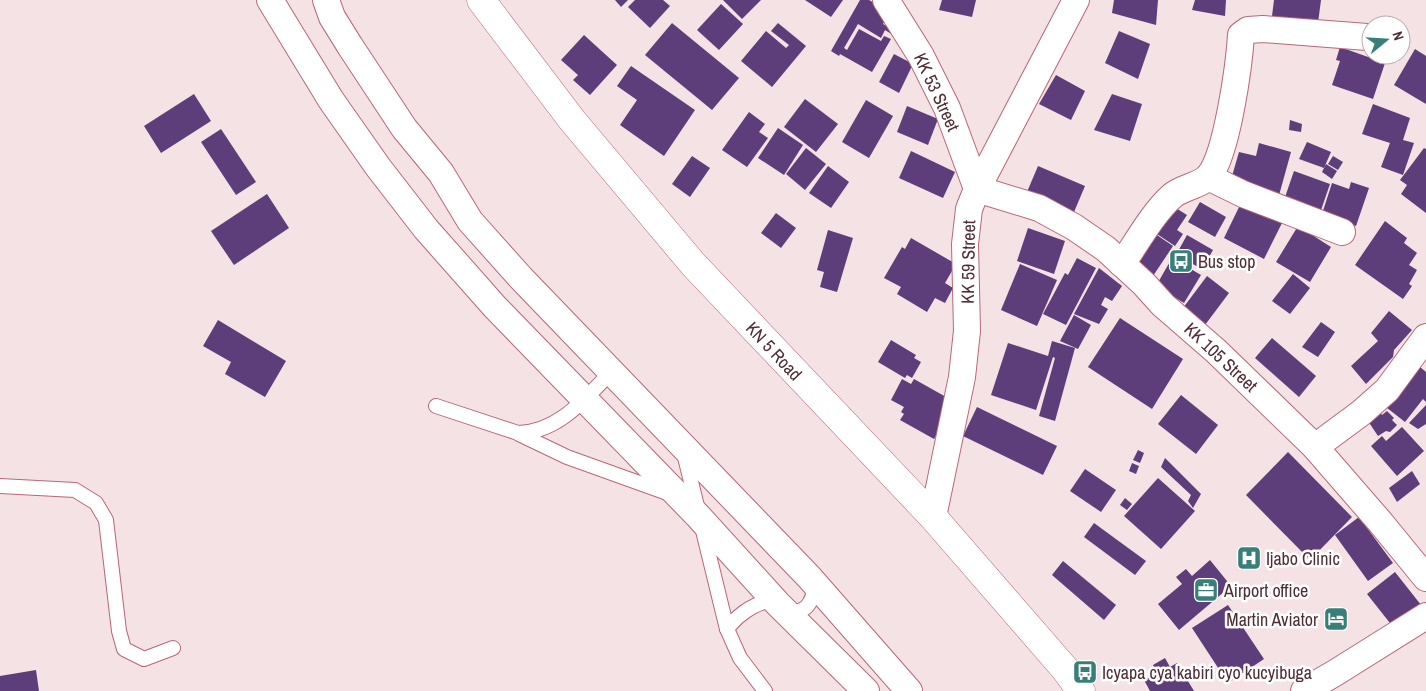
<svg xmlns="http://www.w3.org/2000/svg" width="1426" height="691" viewBox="0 0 1426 691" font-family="'Archivo Narrow',sans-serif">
<rect width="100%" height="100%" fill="#f5e2e5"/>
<!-- building -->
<g fill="#5d3d7a">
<polygon points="615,0 628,0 621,7"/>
<polygon points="635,0 663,0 670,6 650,28 628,7"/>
<polygon points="723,0 761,0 742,19"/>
<polygon points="805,0 843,0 831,17"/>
<polygon points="860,0 869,0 890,12 883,24 895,31 893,35 885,30 881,38 858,24 844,48 847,50 859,29 881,41 884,36 891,39 872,72 840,54 839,56 831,51"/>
<polygon points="942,0 976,0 972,17 939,10"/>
<polygon points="1114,0 1158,0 1156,25 1112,13"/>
<polygon points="1195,0 1226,0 1225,16 1192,10"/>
<polygon points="1274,0 1321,0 1318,23 1272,16"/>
<polygon points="721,4 743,24 719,50 697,30"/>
<polygon points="672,23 739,78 712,110 645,55"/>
<polygon points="778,23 806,46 772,87 741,61 766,31 786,48 789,45 771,31"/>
<polygon points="1119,31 1150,44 1138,79 1105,63"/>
<polygon points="584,35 617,65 590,95 573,80 578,75 561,60"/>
<polygon points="1340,47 1385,63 1373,99 1332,85 1340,61 1336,60"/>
<polygon points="1415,49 1426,56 1426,104 1394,85"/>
<polygon points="894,54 913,64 899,93 879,82"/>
<polygon points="631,66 695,110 664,156 620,125 637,100 617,86"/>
<polygon points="1056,75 1085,91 1071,120 1039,104"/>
<polygon points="194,94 211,121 161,153 144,126"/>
<polygon points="1112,94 1142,104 1130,141 1094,130"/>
<polygon points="805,99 838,124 816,152 784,127"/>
<polygon points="866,100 893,116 869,158 842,142"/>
<polygon points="1373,104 1410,118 1403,140 1414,143 1403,175 1381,167 1390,143 1362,134"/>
<polygon points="907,106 938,119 928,145 897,132"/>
<polygon points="749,112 765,124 759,132 768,138 747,167 722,150"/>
<polygon points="1290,120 1302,124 1301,132 1289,130"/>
<polygon points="778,128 803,145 784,175 758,158"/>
<polygon points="221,129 256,182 236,195 201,142"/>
<polygon points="1307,142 1331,152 1324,168 1299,159"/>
<polygon points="1259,143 1291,152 1278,199 1230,183 1239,152 1256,156"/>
<polygon points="806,148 826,164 805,190 786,174"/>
<polygon points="1424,148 1426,149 1426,213 1401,194 1407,185 1400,180"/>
<polygon points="911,151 955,172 943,198 899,178"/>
<polygon points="692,156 710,168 690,197 672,184"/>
<polygon points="1333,156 1343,162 1338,170 1328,164"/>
<polygon points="1326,164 1337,171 1332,179 1322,172"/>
<polygon points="828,166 849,182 831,208 809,193"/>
<polygon points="1038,166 1085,186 1074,212 1027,192"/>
<polygon points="1294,171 1330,184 1320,213 1284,200"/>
<polygon points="1351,182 1369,188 1356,226 1322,214 1332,183 1349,189"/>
<polygon points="267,194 289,228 234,265 211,231"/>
<polygon points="1200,202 1226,217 1215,237 1188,222"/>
<polygon points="1241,203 1282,223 1264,259 1224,238"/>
<polygon points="1171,205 1187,215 1177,230 1183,234 1175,246 1154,232"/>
<polygon points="776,213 796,228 781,248 761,233"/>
<polygon points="1385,221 1407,238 1404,243 1417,253 1409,265 1417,270 1409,284 1412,286 1403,299 1355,265"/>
<polygon points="1298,226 1331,247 1310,282 1276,262"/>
<polygon points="1028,228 1065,241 1054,274 1017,261"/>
<polygon points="828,230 853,238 837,292 820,287 824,272 817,270"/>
<polygon points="1154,233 1173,246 1153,276 1134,263"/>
<polygon points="1187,235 1213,250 1202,269 1176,255"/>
<polygon points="911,238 956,264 945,283 953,288 945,303 935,298 927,312 897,294 901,287 884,278 902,247 905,249"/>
<polygon points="1077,258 1096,268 1066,325 1043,314 1065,273 1068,275"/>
<polygon points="1172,258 1201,275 1184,303 1156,286"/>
<polygon points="1020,264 1057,280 1037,326 1001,310"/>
<polygon points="1099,268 1122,286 1112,301 1105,297 1101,305 1108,309 1099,324 1074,314"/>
<polygon points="1293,274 1310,288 1290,314 1272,301"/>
<polygon points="1207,276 1229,293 1205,325 1183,308"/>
<polygon points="1389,311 1412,330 1394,350 1393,357 1366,384 1351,366 1378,341 1371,333"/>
<polygon points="1074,315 1091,325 1078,349 1060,341"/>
<polygon points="1120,318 1183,359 1152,409 1088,367"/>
<polygon points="218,320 286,361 265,397 225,374 231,362 203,346"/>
<polygon points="1321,322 1335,332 1318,357 1302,347"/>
<polygon points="1272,338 1316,376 1299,397 1255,358"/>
<polygon points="891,340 916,355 914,358 921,362 912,378 907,375 905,378 878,362"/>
<polygon points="1052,341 1075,348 1055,421 1039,416 1055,358 1053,357 1036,410 991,395 1008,343 1048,356"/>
<polygon points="1420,367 1426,372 1426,402 1423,399 1405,422 1382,404 1412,378"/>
<polygon points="902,379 911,384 914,379 955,402 934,439 900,420 904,414 901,412 904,407 891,400"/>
<polygon points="1181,395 1218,425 1196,454 1158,424"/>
<polygon points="1426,405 1426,424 1418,429 1409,423"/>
<polygon points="977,407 1057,446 1043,475 963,436"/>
<polygon points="1387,411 1394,418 1392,420 1397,425 1390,432 1386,431 1378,436 1368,421 1380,412 1382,415"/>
<polygon points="1402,427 1424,451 1397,476 1371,446 1382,436 1386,441"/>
<polygon points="1138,450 1144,453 1140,463 1133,460"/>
<polygon points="1288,452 1352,517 1310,560 1246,495"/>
<polygon points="1165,458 1201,494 1193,508 1188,501 1191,495 1161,467"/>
<polygon points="1132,463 1139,466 1136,474 1129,471"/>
<polygon points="1085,469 1116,490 1101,512 1070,491"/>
<polygon points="1412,471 1420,484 1397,502 1389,488"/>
<polygon points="1158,478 1195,511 1161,549 1124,516"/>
<polygon points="1125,498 1132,504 1127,510 1120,505"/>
<polygon points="1359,517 1393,563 1368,581 1335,535"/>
<polygon points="1094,523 1146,561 1135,575 1084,537"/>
<polygon points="1210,560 1231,586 1179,630 1158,604 1182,584 1176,577 1186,569 1192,576"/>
<polygon points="1063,561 1116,605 1104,620 1052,575"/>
<polygon points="1395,572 1425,610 1397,632 1367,594"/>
<polygon points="1228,605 1264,659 1228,683 1192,628"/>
<polygon points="1165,658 1170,667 1177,663 1194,691 1150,691 1144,680 1157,673 1153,665"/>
<polygon points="36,670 39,691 0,691 0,676"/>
</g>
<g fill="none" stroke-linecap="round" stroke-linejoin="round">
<defs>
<g id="service">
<path d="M 436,406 L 518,433 C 558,432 584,400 611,372"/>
<polyline points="519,434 567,457 670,494"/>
<polyline points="684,453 727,629 740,658 765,691"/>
<polyline points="0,486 75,490 96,503 106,520 119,631 124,649 144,659 173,648"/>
<path d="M 727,629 C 735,618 751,605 765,602 C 776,600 781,609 790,611 C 807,615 816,597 813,583"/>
</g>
<g id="minor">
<polyline points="270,0 331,100 378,167 426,229 495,307 699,517 778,604 866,691"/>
<polyline points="326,0 332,17 350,46 404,128 441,173 470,221 521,278 809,577 909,691"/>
<polyline points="886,0 921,56 947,108 977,189 1039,208 1074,227 1106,249 1144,284 1163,305 1216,351 1315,447 1381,523 1426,578"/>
<polyline points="1208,177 1243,194 1342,232"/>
<path d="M 1122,264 C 1137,242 1153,213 1172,196 C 1182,187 1200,186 1209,176 C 1227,154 1239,66 1241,35 L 1248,30 L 1263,29 L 1367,37"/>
<polyline points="1315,447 1361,413 1387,390 1426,337"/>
<polyline points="933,517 962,377 967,331 965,244 969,209 977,189 1076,0"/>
<polyline points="1304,691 1335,673 1426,616"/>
</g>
<polyline id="secondary" points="481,0 572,120 693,264 933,517 1065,669 1081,691"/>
</defs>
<!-- service casing -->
<use href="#service" stroke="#b76879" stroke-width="16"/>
<!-- minor casing -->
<use href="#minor" stroke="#b76879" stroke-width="28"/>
<!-- secondary casing -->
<use href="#secondary" stroke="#b76879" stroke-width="29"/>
<!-- service -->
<use href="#service" stroke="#fff" stroke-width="14"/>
<!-- minor -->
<use href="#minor" stroke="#fff" stroke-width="26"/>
<!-- secondary -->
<use href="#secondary" stroke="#fff" stroke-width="28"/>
</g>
<!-- icons -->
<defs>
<symbol id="bus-square" viewBox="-11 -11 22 22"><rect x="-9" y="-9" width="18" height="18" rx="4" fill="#387f78" stroke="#fff"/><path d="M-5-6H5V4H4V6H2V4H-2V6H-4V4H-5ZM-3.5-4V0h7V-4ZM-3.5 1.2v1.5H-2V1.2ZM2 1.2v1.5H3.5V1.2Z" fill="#fff"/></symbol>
<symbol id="hospital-square" viewBox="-11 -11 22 22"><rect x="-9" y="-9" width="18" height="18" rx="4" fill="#387f78" stroke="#fff"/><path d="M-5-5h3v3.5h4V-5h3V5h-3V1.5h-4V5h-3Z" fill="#fff"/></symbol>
<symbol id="office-square" viewBox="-11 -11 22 22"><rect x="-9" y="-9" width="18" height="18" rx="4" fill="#387f78" stroke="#fff"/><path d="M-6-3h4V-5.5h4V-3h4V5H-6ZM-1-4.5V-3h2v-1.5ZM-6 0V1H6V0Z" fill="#fff"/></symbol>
<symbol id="hotel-square" viewBox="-11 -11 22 22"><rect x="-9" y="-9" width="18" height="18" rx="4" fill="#387f78" stroke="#fff"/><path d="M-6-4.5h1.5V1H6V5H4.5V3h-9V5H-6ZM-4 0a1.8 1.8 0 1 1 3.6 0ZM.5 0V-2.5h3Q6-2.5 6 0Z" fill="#fff"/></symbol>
</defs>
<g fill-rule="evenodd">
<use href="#bus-square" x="1167" y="247" width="28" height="28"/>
<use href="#hospital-square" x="1235" y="544" width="28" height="28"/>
<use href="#office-square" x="1192" y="576" width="28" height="28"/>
<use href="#hotel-square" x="1322" y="605" width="28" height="28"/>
<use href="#bus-square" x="1071" y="658" width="28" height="28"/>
</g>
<g text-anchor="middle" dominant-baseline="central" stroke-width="5" stroke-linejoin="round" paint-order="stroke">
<!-- street labels -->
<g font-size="18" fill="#4f2d34" stroke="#fff">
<text transform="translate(937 92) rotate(65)">KK 53 Street</text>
<text transform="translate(968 262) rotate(-89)">KK 59 Street</text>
<text transform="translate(774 351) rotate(47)">KN 5 Road</text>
<text transform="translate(1221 357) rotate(43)">KK 105 Street</text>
</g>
<!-- poi labels -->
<g font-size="18" fill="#4f2d34" stroke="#fff" text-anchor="start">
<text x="1198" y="261">Bus stop</text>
<text x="1266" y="558">Ijabo Clinic</text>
<text x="1224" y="590">Airport office</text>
<text x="1318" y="619" text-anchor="end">Martin Aviator</text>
<text x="1102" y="672">Icyapa cya kabiri cyo kucyibuga</text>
</g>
</g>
<!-- north arrow -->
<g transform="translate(1386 40) rotate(72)"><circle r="24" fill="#ffffff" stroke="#b9abae"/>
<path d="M0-4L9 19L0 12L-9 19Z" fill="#387f78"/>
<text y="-8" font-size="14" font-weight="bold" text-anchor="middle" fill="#4f2d34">N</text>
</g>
</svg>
